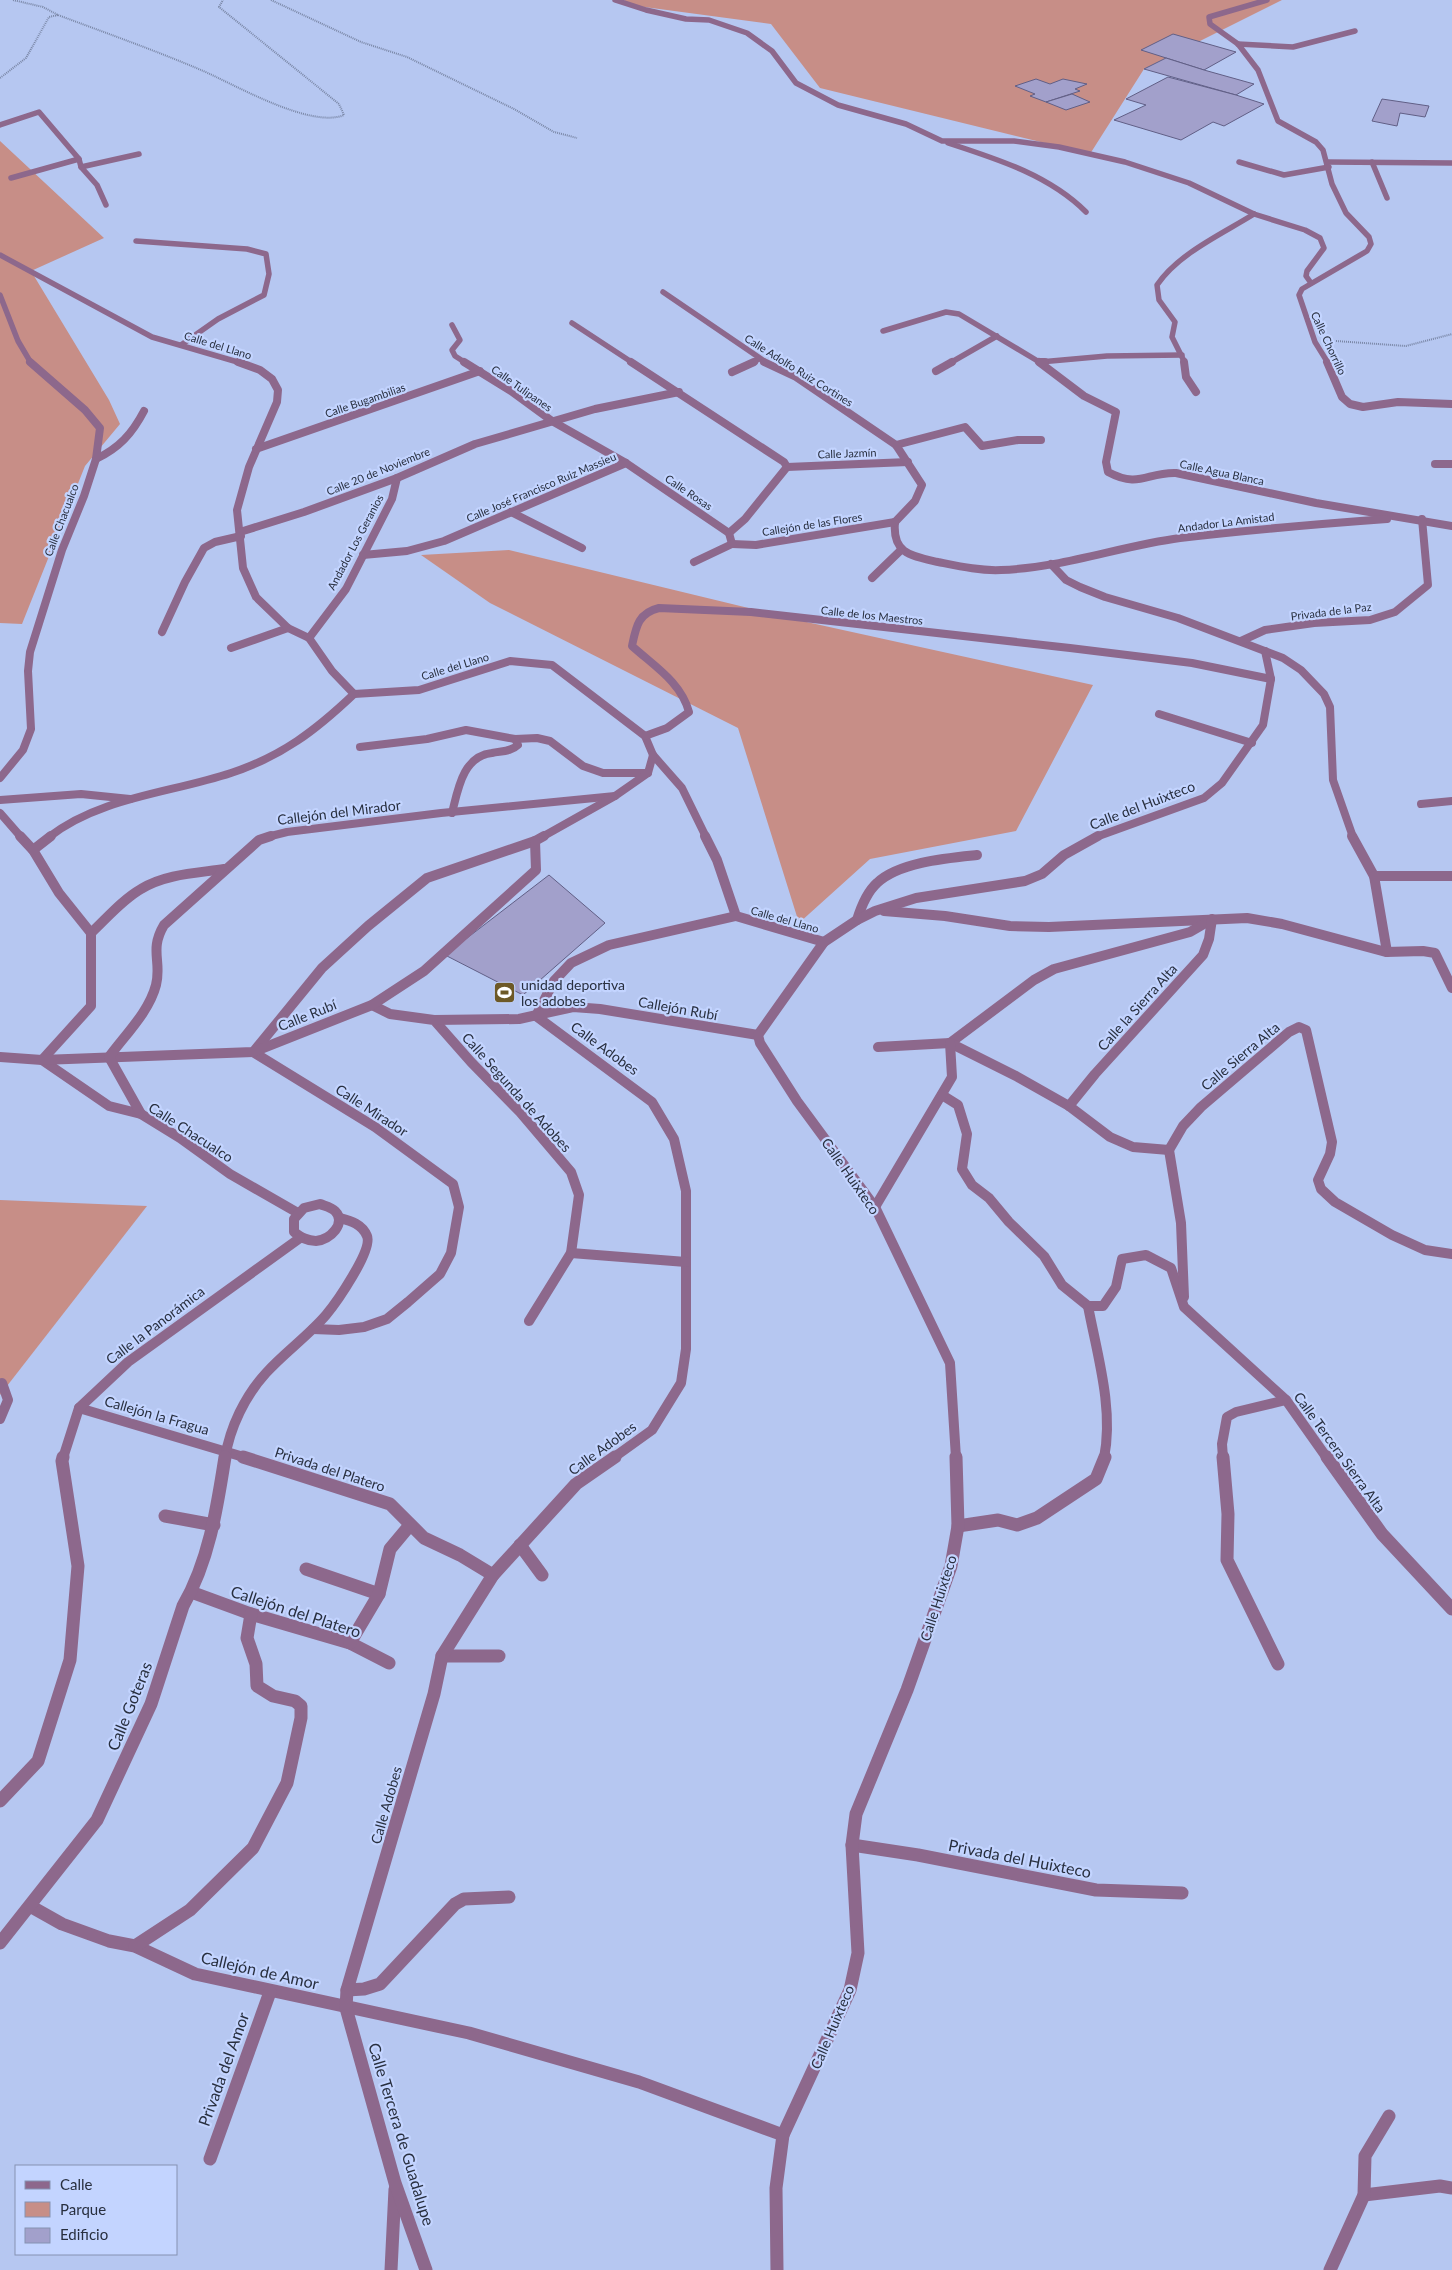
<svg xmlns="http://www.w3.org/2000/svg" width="1452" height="2270" viewBox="0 0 1452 2270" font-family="Lato,sans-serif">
<rect width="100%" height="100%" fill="#b6c7f1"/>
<!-- green -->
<g fill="#c78e87">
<polygon points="625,0 1282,0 1144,69 1090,154 820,88 771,24 622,4"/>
<polygon points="0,141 104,238 31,271 109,400 120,424 85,466 22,624 0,623"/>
<polygon points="509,550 802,621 1093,685 1016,831 870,859 799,923 738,728 490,603 421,555"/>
<polygon points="0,1200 147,1206 0,1395"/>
</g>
<!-- building -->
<g fill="#a2a0cb" stroke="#615f86">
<polygon points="1173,34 1236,52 1204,70 1141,50"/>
<polygon points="1166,58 1204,70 1254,84 1236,95 1144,69"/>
<polygon points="1168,77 1236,95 1264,104 1224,126 1213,122 1181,140 1114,120 1146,105 1126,99"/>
<polygon points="1036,79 1050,84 1063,79 1087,84 1075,89 1080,91 1046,102 1030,96 1035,94 1015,86"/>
<polygon points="1072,94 1090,102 1066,110 1046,102"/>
<polygon points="1382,99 1429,106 1425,117 1400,113 1397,126 1372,121"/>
<polygon points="549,875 605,923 523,995 445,955"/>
</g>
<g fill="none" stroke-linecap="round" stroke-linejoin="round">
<!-- path -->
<g stroke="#7a87a6" stroke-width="2" stroke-dasharray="1 1" stroke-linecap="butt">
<path d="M 13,0 L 43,7 L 58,15 C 106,33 154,50 201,70 C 234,84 310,129 344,115 L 339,104 L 219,7 L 223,0"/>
<polyline points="271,0 361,42 407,57 514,109 554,132 577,138"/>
<polyline points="0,78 26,58 49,17 58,15"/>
<polyline points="1336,341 1406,346 1452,334"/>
</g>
<!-- service-far1 -->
<g stroke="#8d688c" stroke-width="5.5">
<polyline points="1238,44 1293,47 1355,31"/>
<polyline points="1327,162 1452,163"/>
<polyline points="1372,162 1387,198"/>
<polyline points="81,167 139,154"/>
<polyline points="11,178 79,159"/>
</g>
<!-- service -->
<polyline stroke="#8d688c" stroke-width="8" points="231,648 288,628"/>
<!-- pedestrian -->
<g stroke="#8d688c" stroke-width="8">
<polyline points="896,445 965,427 982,446 1018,440 1041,440"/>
<polyline points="1435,464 1452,464"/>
<polyline points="787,467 908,462"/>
</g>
<!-- minor-far3 -->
<g stroke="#8d688c" stroke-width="5.5">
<polyline points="615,0 646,10 686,19 709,20 747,33 772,51 796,83 838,105 906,124 942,141 1014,141 1059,147 1125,162 1189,183 1254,214 1305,230 1320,238 1324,248 1307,271 1306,276 1311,283"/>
<polyline points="1267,0 1209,17 1210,24 1238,44 1258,70 1278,121 1316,142 1323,150 1332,184 1346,213 1369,237 1371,244 1367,251 1302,289 1299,295 1315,342 1328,363"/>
<polyline points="0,125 39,112 79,159 81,167 97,185 106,205"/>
<path d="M 948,143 C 997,159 1049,175 1086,212"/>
<polyline points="1239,162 1284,175 1329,167"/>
<polyline points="136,241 247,249 266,254 269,274 264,295 218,319 181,345"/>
<polyline points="0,255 152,337 241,363"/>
<polyline points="663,292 767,363"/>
<polyline points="0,295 18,341 31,363"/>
<polyline points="572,323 633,363"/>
<polyline points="452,325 460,340 452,350 455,356 466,363"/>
<polyline points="883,331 946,312 959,314 1041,363"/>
<polyline points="1040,362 1107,356 1182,355"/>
<polyline points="751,363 759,359"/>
<polyline points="950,363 997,336"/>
<path d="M 1185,363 L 1172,337 L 1175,322 L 1159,300 L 1157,285 C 1179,253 1222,234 1254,214"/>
</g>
<!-- minor-far2 -->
<g stroke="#8d688c" stroke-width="8">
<polyline points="238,362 260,370 272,379 278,390 277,402 249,467 237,510 243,568 256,597 288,628 309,638 332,671 354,694 419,690 510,661 552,665 645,736 653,755 682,788 706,837"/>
<polyline points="464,362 511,391 552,421 626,463 729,533 732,544"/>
<polyline points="631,362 784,462 787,467 745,519 729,533"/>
<polyline points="764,362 796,377 896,445 922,485 915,501 895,522"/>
<path d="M 1039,362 L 1084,396 L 1116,412 L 1106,462 L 1108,472 C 1140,489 1146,472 1176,473 L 1316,503 L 1452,526"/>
<polyline points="1040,362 1045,362"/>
<polyline points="1184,362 1186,377 1196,392"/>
<polyline points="1327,362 1342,397 1350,404 1363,407 1398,402 1452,404"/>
<polyline points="936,371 952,362"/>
<polyline points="732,372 754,362"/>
<polyline points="256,449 480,371"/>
<path d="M 96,459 C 119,448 132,434 144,411"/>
<polyline points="511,512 582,548"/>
<path d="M 895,522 C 892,554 912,556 938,562 C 958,566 980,571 1001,570 C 1062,568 1120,546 1180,538 C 1249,530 1318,524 1387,519"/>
<polyline points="240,532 304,512 397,478 475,444 595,409 679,392"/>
<polyline points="732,544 756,545 895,522"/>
<polyline points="363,555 407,551 444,541 626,463"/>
<polyline points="694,562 732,544"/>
<polyline points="1051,564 1066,580 1080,587 1105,597 1178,618 1283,658 1301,670 1324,694 1330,707 1333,780 1353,837"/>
<polyline points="872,578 901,550"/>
<polyline points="162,632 185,582 204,548 215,542 241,536"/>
<polyline points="309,638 346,589 392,499 397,478"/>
<polyline points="1241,641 1265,630 1314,623 1370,620 1395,612 1428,585 1422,519"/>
<polyline points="1159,714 1252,743"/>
<path d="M 645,736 L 667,728 L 689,712 C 681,682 654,666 632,646 C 636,627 638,613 659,608 L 751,612 L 1070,648 L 1192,663 L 1271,679"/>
<polyline points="515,739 537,738 550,741 583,766 603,773 648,773"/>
<path d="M 360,747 L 427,739 L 466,730 L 515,739 L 518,745 C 511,752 501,751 492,753 C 463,756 458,789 452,813"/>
<polyline points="0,778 23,750 31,729 28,671 30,652 62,550 84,496 96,459 100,428 85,410 30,362"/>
<polyline points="0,800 81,794 130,799"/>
<polyline points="1421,804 1452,801"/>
<polyline points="0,813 21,837"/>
<path d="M 49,837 C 100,797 171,793 231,773 C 282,756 315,731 354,694"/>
<polyline points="267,837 287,832 441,813 615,796"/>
<polyline points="542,837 615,796 648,773 653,755"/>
<polyline points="1096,837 1204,798 1222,783 1263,725 1271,679 1265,651"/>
</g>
<!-- minor-far1 -->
<g stroke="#8d688c" stroke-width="10">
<polyline points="20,836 33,850 59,893 91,933 91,1006 42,1060 109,1106 141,1114 180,1138 230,1174 298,1213"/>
<polyline points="705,836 717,860 736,916 824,942"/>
<polyline points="1352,836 1374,876 1387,952"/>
<polyline points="33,850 51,836"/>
<polyline points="1374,876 1452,876"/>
<polyline points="884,911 945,916 1010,926 1049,927 1247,918 1282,924 1386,952 1423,951 1435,953 1452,988"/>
<path d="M 857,920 C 861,907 867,892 877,883 C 899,862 948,858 977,855"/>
<path d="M 91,933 C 107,918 122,900 141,889 C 165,874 197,873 224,869"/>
<polyline points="372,1005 390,1014 434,1020 471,1062 520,1112 571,1172 579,1195 571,1253 529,1321"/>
<polyline points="536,1016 554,981 571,963 609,945 736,916"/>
<polyline points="536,1016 652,1102 674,1139 686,1191 686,1349 681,1383 652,1430 613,1458"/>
<polyline points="434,1020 519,1019 573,1007 600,1009 758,1035"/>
<polyline points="950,1043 1034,980 1054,969 1190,932 1209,921"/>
<polyline points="878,1047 950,1043 1016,1076 1069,1106 1110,1137 1133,1147 1169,1150"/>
<polyline points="255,1050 322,968 368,926 427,878 535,841 544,836"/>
<polyline points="253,1052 375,1127 453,1184 459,1207 451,1253 440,1274 408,1302 387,1319 364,1327 339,1330 313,1329"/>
<polyline points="0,1057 42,1060 253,1052 372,1005 424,971 536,870 535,841"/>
<polyline points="942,1095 958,1105 967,1134 962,1169 972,1185 989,1198 1009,1222 1044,1256 1062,1285 1088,1306 1103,1306 1116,1287 1122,1259 1146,1255 1171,1268 1184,1307 1286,1400 1327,1458"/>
<polyline points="1069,1106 1095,1074 1203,955 1209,939 1212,919"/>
<path d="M 141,1114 L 109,1057 C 125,1035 149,1012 156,985 C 162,962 149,950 164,925 L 259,840 L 271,836"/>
<polyline points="1169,1150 1183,1126 1201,1107 1289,1032 1299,1027 1306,1030 1332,1142 1330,1154 1318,1180 1321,1189 1335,1202 1392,1235 1425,1250 1452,1254"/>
<polyline points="1169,1150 1181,1223 1184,1297"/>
<path d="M 320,1204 C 325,1206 331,1207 335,1211 C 347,1223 330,1240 316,1241 C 307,1241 301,1237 294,1232 L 294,1219 L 304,1208 Z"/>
<polyline points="875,1207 952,1077 950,1043"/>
<polyline points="571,1253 686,1262"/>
<path d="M 1088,1306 C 1097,1354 1114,1409 1104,1458"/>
<polyline points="79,1408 247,1458"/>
<polyline points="0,1419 8,1400 2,1383"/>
<polyline points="63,1458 79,1408 128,1362 300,1238"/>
<path d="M 225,1458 C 230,1427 245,1396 266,1373 C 284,1353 308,1336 326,1315 C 336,1303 373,1250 367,1236 C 362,1224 351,1221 340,1218"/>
<polyline points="956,1458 950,1363 875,1207 797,1101 760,1043 758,1035 824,942 857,920 875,911 916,898 1025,881 1042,874 1064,855 1098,836"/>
<polyline points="1223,1458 1222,1444 1227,1417 1236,1412 1286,1400"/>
</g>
<!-- minor -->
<g stroke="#8d688c" stroke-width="13">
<polyline points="243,1457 390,1504 424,1538 460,1555 493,1575"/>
<polyline points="1223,1457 1228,1514 1227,1560 1278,1664"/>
<polyline points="1327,1457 1382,1534 1452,1609"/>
<polyline points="165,1516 214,1525"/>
<polyline points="958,1526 998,1520 1017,1525 1037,1518 1096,1479 1105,1457"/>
<polyline points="520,1545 542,1575"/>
<polyline points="306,1569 379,1594"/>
<polyline points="191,1592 251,1614 350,1643 389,1663"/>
<polyline points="350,1643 379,1594 390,1549 410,1525"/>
<polyline points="442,1656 499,1656"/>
<polyline points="0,1801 38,1761 70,1660 78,1566 62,1461 63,1457"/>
<polyline points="852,1845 918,1855 1096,1890 1182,1893"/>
<polyline points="30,1906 62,1924 109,1941 135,1946 195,1974 469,2033 639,2082 783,2135"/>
<path d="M 0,1943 L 97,1820 L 151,1704 L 183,1606 C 209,1561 217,1508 225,1457"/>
<polyline points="135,1946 190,1910 253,1848 287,1783 301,1718 301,1706 295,1701 273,1696 257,1686 256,1664 247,1638 251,1614"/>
<polyline points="347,1990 364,1989 380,1984 455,1904 464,1899 509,1897"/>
<polyline points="210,2159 270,1992"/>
<polyline points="1364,2195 1440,2186 1452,2188"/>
<polyline points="391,2270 395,2189"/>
<polyline points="426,2270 395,2183 346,2008 347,1990 434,1694 442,1656 493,1575 576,1484 615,1457"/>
<polyline points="777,2270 776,2188 783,2135 850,1990 858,1953 852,1845 856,1814 907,1690 951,1566 958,1526 956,1457"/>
<polyline points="1330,2270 1364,2195 1365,2156 1389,2116"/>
</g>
</g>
<!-- icons -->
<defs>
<symbol id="stadium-square" viewBox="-11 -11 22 22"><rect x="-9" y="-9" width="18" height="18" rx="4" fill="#6d5927" stroke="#c3d4ff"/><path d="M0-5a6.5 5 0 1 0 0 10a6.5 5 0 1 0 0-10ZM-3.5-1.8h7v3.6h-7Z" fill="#fff"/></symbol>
</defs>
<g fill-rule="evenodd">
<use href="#stadium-square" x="492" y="980" width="25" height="25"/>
</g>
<g text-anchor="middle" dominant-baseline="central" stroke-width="4.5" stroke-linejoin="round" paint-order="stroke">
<!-- far-street labels -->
<g font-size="11" fill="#282f3f" stroke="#c3d4ff">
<text transform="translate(1329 343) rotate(65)">Calle Chorrillo</text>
<text transform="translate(218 345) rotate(17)">Calle del Llano</text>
<text transform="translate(799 370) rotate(32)">Calle Adolfo Ruiz Cortines</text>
<text transform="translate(522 388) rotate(35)">Calle Tulipanes</text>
<text transform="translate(365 400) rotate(-19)">Calle Bugambilias</text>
<text transform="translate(847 453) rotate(-2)">Calle Jazmín</text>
<text transform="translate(378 471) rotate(-22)">Calle 20 de Noviembre</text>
<text transform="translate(1222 472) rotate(12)">Calle Agua Blanca</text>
<text transform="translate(541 487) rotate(-23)">Calle José Francisco Ruiz Massieu</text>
<text transform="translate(689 492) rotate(34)">Calle Rosas</text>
<text transform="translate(61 520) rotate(-69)">Calle Chacualco</text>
<text transform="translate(1226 522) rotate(-7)">Andador La Amistad</text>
<text transform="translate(812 524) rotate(-9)">Callejón de las Flores</text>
<text transform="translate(355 542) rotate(-62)">Andador Los Geranios</text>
<text transform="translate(1331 611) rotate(-7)">Privada de la Paz</text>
<text transform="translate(872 615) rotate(6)">Calle de los Maestros</text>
<text transform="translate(455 666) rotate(-17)">Calle del Llano</text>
<text transform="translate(785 919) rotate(16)">Calle del Llano</text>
</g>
<!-- street labels -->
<g font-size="14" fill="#282f3f" stroke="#c3d4ff">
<text transform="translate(1142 805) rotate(-21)">Calle del Huixteco</text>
<text transform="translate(339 812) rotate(-7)">Callejón del Mirador</text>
<text transform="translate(1137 1007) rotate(-48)">Calle la Sierra Alta</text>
<text transform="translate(678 1008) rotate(10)">Callejón Rubí</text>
<text transform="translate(307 1015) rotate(-22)">Calle Rubí</text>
<text transform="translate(605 1048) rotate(36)">Calle Adobes</text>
<text transform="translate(1240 1056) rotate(-40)">Calle Sierra Alta</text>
<text transform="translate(517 1092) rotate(48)">Calle Segunda de Adobes</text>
<text transform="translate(372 1110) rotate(33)">Calle Mirador</text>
<text transform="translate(191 1132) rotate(33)">Calle Chacualco</text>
<text transform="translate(851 1176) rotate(55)">Calle Huixteco</text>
<text transform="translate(155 1325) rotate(-37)">Calle la Panorámica</text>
<text transform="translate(157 1415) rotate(16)">Callejón la Fragua</text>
<text transform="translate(602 1448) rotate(-36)">Calle Adobes</text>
<text transform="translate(1340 1452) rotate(54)">Calle Tercera Sierra Alta</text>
<text transform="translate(330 1469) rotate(18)">Privada del Platero</text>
<text transform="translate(938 1598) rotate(-72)">Calle Huixteco</text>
<text transform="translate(386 1805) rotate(-74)">Calle Adobes</text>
<text transform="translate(832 2027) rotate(-67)">Calle Huixteco</text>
</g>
<!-- poi labels -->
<g font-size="14" fill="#282f3f" stroke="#c3d4ff" text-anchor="start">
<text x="521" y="984">unidad deportiva<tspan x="521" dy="16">los adobes</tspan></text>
</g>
<!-- near-street labels -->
<g font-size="16" fill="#282f3f" stroke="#c3d4ff">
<text transform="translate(296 1611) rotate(18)">Callejón del Platero</text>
<text transform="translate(129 1706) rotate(-68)">Calle Goteras</text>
<text transform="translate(1020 1858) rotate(11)">Privada del Huixteco</text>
<text transform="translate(260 1970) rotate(13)">Callejón de Amor</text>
<text transform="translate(223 2069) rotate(-70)">Privada del Amor</text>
<text transform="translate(402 2134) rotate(73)">Calle Tercera de Guadalupe</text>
</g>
</g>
<!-- legend -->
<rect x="15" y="2165" width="162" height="90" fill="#c3d4ff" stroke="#8592b2"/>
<rect x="25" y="2181" width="25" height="8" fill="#8d688c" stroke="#8592b2"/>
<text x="60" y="2190" font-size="15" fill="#282f3f">Calle</text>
<rect x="25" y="2202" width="25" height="15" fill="#c78e87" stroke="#8592b2"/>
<text x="60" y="2215" font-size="15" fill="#282f3f">Parque</text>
<rect x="25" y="2228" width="25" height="15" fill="#a2a0cb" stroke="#8592b2"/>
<text x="60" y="2240" font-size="15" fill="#282f3f">Edificio</text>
</svg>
